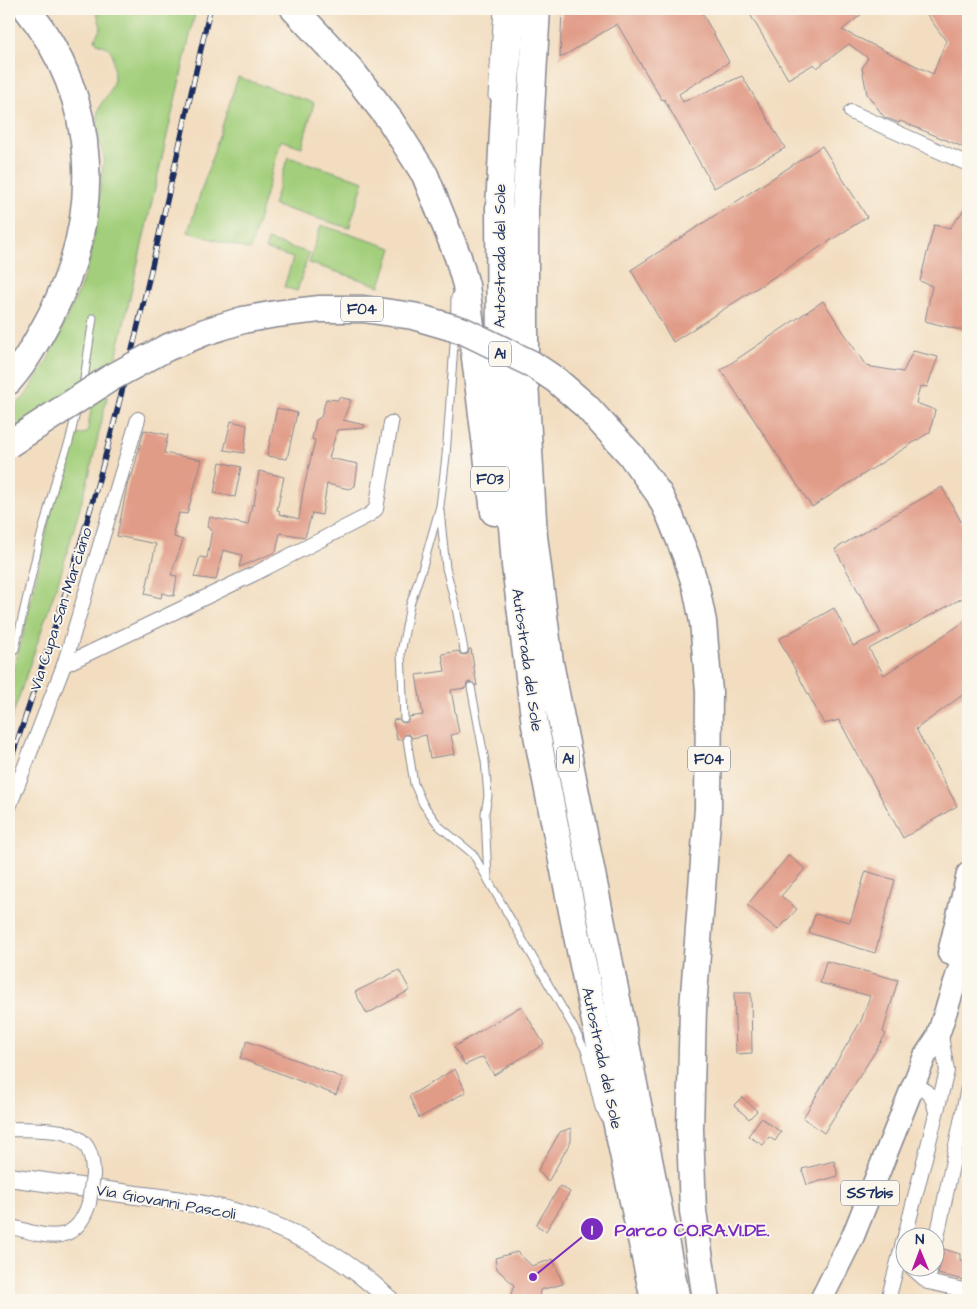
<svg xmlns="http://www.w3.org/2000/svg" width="977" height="1309" viewBox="0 0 977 1309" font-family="'Architects Daughter',sans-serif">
<rect width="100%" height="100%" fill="#fbf7ec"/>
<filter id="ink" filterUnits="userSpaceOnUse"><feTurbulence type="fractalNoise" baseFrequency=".02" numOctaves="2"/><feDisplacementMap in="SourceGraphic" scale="10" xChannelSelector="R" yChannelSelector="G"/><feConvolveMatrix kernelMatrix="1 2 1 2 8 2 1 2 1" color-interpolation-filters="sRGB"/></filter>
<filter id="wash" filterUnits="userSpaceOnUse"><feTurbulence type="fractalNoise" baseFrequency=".0096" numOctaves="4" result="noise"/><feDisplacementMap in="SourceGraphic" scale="20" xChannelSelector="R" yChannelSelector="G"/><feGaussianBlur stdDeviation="1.12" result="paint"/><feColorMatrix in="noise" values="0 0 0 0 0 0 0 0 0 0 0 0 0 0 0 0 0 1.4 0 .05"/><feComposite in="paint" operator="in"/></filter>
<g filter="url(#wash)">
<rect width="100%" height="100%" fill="#f2ddc0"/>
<!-- green -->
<g fill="#a3cf7b" stroke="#5f7f6c">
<polygon points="96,9 196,9 89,476 62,570 9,726 9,684 25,627 55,494 76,435 87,433 97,375 9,432 9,410 24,398 47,361 80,289 92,250 104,158 97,133 98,111 101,104 109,93 114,80 113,56 109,48 97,43 95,39 101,27"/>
<polygon points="238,77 314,103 302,147 281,140 250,250 188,232"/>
<polygon points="288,157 364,181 349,228 273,205"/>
<polygon points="321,225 392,248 380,286 309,263"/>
<polygon points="268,240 309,253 297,291 284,287 293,258 265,249"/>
</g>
<g id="blocks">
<!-- building -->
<g fill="#e19c88">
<polygon points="562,9 700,9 729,62 679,94 683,102 742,76 785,148 714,188 664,99 662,100 617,24 560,58"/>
<polygon points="747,9 868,9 842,30 933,74 946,41 923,9 968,9 968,149 900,121 899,123 884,117 867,94 862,68 868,58 849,44 817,68 814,64 788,79"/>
<polygon points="822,146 867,217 673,342 631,270"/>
<polygon points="968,205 968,332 925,321 932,286 920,281 934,225 950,228"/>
<polygon points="823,301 866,366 903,372 913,351 938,357 927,387 920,386 916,403 935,410 930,432 812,507 721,370"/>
<polygon points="339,397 351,400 343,420 365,425 364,428 337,430 329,458 358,464 355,486 349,489 327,484 322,515 312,513 305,537 280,533 276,552 239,567 242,555 223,550 216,580 194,577 200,557 207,558 212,530 207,527 210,517 248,525 252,504 254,505 259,471 284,477 277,510 280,511 279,514 299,519 303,491 315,440 312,439 316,420 321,417 326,399 338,400"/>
<polygon points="277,408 297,413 287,459 267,456"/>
<polygon points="231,421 247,425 244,453 224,450"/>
<polygon points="144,430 168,435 164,453 202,460 187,514 179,513 173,532 175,533 174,537 183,540 171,575 177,576 174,596 162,593 161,598 145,594 156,544 117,536 128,482 130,476 132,476"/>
<polygon points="220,462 241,467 235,497 214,493"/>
<polygon points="942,487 968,534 968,595 869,649 884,675 964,622 968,627 968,691 916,729 957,806 903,838 839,720 824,724 779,639 834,608 853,646 881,633 835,549"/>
<polygon points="469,649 471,649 477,686 470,682 467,683 466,688 451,690 459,733 451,735 455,754 430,758 426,735 412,738 409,734 406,734 402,739 397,740 393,720 399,719 401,722 405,723 408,721 409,717 423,715 416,675 445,671 442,654 459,651 460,654 464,655 468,654"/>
<polygon points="789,855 805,869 781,896 797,909 778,930 747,905"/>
<polygon points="866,871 895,880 875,953 809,933 815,914 850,922"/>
<polygon points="826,961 898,980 883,1032 886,1034 824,1133 803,1118 861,1021 870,996 820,983"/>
<polygon points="399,970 410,990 367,1014 355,992"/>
<polygon points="734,993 751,993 752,1053 736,1054"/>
<polygon points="521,1006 544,1044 494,1075 483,1057 465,1065 454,1047"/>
<polygon points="247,1041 343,1078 336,1095 240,1058"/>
<polygon points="455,1069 466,1092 419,1118 409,1096"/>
<polygon points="742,1097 757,1111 749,1119 734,1105"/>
<polygon points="761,1118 781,1132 775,1141 769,1137 763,1145 748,1136"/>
<polygon points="571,1128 571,1141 548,1182 538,1170 560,1132"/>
<polygon points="834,1161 838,1176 807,1185 802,1169"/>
<polygon points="560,1186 570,1192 546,1231 536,1225"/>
<polygon points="944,1249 960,1254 960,1260 968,1261 968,1281 938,1274"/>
<polygon points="517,1252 532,1266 553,1259 563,1284 540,1290 539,1300 509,1300 514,1285 497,1269 495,1258"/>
</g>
</g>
</g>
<g filter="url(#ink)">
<use href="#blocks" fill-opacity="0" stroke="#86868f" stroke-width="1"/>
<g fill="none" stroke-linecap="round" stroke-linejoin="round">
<defs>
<g id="service">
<polyline points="492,96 498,9"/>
<polyline points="83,386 93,318"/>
<polyline points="440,511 446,568 456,608 464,650"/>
<polyline points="9,655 15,649 39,543 57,475 69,442 77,409"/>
<polyline points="471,687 485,761 488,796 485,813 488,880 575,1030 586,1052 599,1108 604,1117"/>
<polyline points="404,718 401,653 410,605 424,563 440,506 446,456 454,345 455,297"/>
<polyline points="407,739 414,784 423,804 439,826 473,854 487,878"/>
</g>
<g id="minor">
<polyline points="851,112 968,164"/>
<polyline points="64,665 256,573 369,515 376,509 391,423"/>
<polyline points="9,807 64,665 138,419"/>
<path d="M 913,1084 C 930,1091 932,1094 936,1112"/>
<path d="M 9,1129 C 32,1130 78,1125 89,1151 C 92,1158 93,1167 93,1175"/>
<path d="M 9,1226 C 45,1236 75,1249 89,1203"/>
<polyline points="905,1236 947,1071 940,1030"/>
<polyline points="934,1252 968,1088"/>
<polyline points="910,1266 928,1282 968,1291"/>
<polyline points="928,1282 931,1266"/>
<polyline points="888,1300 904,1239"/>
</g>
<path id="tertiary" d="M 9,1177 C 51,1183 94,1189 136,1195 C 173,1199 209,1204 244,1215 C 298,1232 349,1261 390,1300"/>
<g id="primary">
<polyline points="949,953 968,874"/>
<polyline points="821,1300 853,1236 925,1056 937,1038 940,1029 961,964 968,934"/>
</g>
<g id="motorway">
<polyline points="294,9 351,70 390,120 425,175 458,257 466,285 494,512"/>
<polyline points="512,9 505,93 499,208 500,364 515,566 535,725 578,941 654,1300"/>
<polyline points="537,9 525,210 525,382 534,536 550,663 677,1300"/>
<path d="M 9,381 C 26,362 38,339 50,317 C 103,215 100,101 27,9"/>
<polyline points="670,516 686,556 696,587 703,622 709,692 708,808 693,1008 690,1130 693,1211 706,1300"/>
</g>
</defs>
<!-- service casing -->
<use href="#service" stroke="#86868f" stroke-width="9"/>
<!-- minor casing -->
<use href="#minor" stroke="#86868f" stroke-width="16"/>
<!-- tertiary casing -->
<use href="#tertiary" stroke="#86868f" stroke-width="20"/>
<!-- primary casing -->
<use href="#primary" stroke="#86868f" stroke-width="25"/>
<!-- motorway casing -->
<use href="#motorway" stroke="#86868f" stroke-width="29"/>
<!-- service -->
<use href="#service" stroke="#fff" stroke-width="7"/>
<!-- minor -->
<use href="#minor" stroke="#fff" stroke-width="14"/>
<!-- tertiary -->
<use href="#tertiary" stroke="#fff" stroke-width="18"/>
<!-- primary -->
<use href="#primary" stroke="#fff" stroke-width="22"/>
<!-- motorway -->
<use href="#motorway" stroke="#fff" stroke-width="26"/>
<defs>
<path id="rail" d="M 9,765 C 46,658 80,551 109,442 C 147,298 177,153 210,9"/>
</defs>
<!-- rail casing -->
<use href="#rail" stroke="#1b2f5e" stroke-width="5.5"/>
<!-- rail -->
<use href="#rail" stroke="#fbf7ec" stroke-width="4" stroke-dasharray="11" stroke-linecap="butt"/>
<defs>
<polyline id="minor-bridge" points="89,1203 93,1175"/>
<polyline id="motorway-bridge" points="9,444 109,379 166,348 205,332 243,320 276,314 320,309 363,309 413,316 464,331 532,364 556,380 586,406 630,454 659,494 670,516"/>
</defs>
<!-- minor-bridge casing -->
<use href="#minor-bridge" stroke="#86868f" stroke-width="16" stroke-linecap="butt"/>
<!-- motorway-bridge casing -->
<use href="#motorway-bridge" stroke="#86868f" stroke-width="29" stroke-linecap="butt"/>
<!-- minor-bridge -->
<use href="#minor-bridge" stroke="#fff" stroke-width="14"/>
<!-- motorway-bridge -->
<use href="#motorway-bridge" stroke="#fff" stroke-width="26"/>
</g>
</g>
<g text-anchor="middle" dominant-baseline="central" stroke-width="4" stroke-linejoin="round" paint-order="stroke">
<!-- shield labels -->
<g fill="#fbf7ec" stroke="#5e6b89" stroke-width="1">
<rect x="341" y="296.5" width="42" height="25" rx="4"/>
<rect x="489" y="341.5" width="22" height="25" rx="4"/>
<rect x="471" y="466.5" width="38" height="25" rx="4"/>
<rect x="557" y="746.5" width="22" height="25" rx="4"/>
<rect x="688" y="746.5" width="42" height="25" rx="4"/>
<rect x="841" y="1180.5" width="58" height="25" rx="4"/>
</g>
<g font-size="15" font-weight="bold" fill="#1b2f5e">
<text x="362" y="309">F04</text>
<text x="500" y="354">A1</text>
<text x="490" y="479">F03</text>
<text x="568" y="759">A1</text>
<text x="709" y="759">F04</text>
<text x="870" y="1193">SS7bis</text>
</g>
<!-- street labels -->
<g font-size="16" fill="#1b2f5e" stroke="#fbf7ec">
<text transform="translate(500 256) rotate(-90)">Autostrada del Sole</text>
<text transform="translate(61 609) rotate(-72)">Via Cupa San Marciano</text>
<text transform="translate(527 660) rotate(82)">Autostrada del Sole</text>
<text transform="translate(602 1058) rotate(78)">Autostrada del Sole</text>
<text transform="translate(166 1202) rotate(10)">Via Giovanni Pascoli</text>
</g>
</g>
<!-- callouts -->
<path fill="none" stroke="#7b2cbf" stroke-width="2" d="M533 1277L592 1229"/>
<g fill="#7b2cbf" stroke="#fbf7ec" stroke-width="2">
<circle cx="533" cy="1277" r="5"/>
<circle cx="592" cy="1229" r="12"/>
</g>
<g font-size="15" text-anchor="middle" font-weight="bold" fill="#fff">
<text x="592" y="1235">1</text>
</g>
<g font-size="18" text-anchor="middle" font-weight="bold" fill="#7b2cbf" stroke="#fbf7ec" stroke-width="4" stroke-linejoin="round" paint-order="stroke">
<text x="692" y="1236">Parco CO.RA.VI.DE.</text>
</g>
<!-- margin -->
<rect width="977" height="1309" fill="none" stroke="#fbf7ec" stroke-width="30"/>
<!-- north arrow -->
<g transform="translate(920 1252) rotate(359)"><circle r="24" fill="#fbf7ec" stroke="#a1a7b3"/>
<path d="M0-4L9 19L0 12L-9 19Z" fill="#b5179e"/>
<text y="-8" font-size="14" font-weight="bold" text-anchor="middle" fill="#1b2f5e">N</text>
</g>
</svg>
